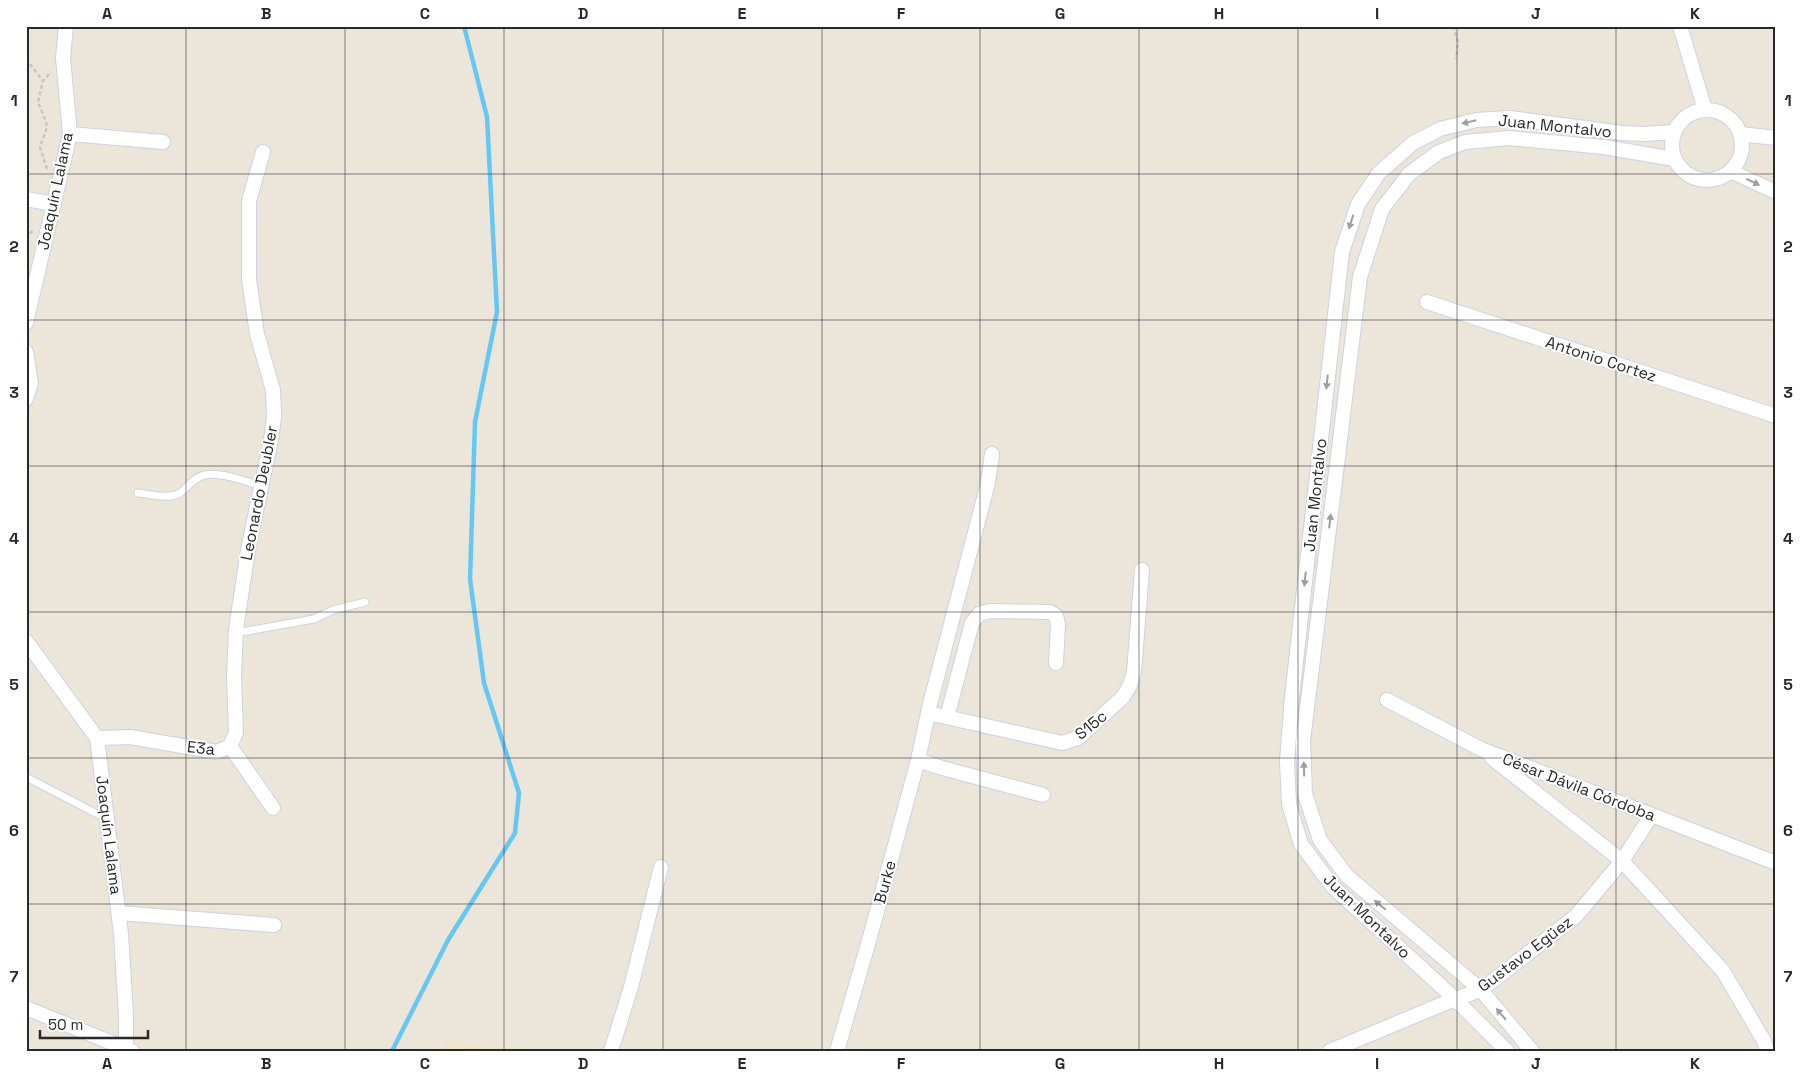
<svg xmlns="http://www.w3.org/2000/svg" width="1802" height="1077" viewBox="0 0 1802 1077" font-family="'Space Grotesk',sans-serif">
<rect width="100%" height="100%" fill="#ece5d9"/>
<!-- education -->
<polygon fill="#efe4c7" points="447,1041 535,1051 443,1051"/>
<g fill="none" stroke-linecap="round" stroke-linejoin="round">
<!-- stream -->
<polyline stroke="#66c7f5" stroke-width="4.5" points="392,1051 448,940 515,833 519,793 484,683 470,579 475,422 497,312 487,117 464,26"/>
<defs>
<g id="service">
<path d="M 138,493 C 150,494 169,500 180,493 C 188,487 194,477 205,475 C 219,471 247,482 262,486"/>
<polyline points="236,633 314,619 333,610 365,602"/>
<polyline points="26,777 107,819"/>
</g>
<g id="minor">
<polyline points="1680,26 1705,110"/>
<circle cx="1707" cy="145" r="35"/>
<polyline points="70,134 163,142"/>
<polyline points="1740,134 1776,138"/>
<polyline points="1730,171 1776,192"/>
<polyline points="26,199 54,204"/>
<polyline points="1427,302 1776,416"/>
<polyline points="26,323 70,134 63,58 66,26"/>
<polyline points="26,352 31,383 26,399"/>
<polyline points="26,641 97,738 121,934 126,1016 126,1051"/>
<polyline points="1387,700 1481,749 1776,863"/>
<polyline points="928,713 1062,743 1078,738 1123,697 1130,685 1134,672 1142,570"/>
<polyline points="947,717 972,623 979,614 990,611 1050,612 1056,616 1058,624 1056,663"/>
<polyline points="97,738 130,737 217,752 230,746 273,808"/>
<polyline points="230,746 236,733 234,677 236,629 248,550 271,440 274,416 273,390 257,334 249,279 249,201 263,152"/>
<polyline points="1492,758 1622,861 1723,971 1764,1041 1767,1051"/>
<polyline points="918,760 942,768 1043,795"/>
<polyline points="119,913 274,925"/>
<polyline points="26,1008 132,1051"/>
<polyline points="611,1051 631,987 661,867"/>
<polyline points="837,1051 870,937 918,760 930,704 988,483 992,454"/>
<polyline points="1330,1051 1455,999 1481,990 1576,916 1622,861 1651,816"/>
<polyline points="1507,1051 1455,999 1333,887 1301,844 1289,804 1287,761 1292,697 1342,252 1358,204 1379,173 1413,143 1440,129 1476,120 1510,118 1622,133 1644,134 1674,132"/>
<polyline points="1532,1051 1481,990 1347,876 1320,840 1305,794 1303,741 1360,277 1382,209 1409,174 1439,152 1465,142 1509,138 1604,147 1674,159"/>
</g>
</defs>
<!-- service casing -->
<use href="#service" stroke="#ced1e3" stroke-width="9"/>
<!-- minor casing -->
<use href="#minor" stroke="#ced1e3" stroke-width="16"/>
<!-- path -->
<g stroke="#c7c7c7" stroke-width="2.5" stroke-dasharray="4 2.5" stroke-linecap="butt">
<polyline points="1453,26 1458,42 1456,59"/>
<polyline points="26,59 43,81"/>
<polyline points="47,169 40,147 47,127 46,122 38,102 43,81 51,72"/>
<polyline points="26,239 33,230"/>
</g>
<!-- service -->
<use href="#service" stroke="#fff" stroke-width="7"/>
<!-- minor -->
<use href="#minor" stroke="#fff" stroke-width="14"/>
</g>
<!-- one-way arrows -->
<defs><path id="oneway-solid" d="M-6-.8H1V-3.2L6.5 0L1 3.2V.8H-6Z" transform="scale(1.25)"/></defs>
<g fill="#9f9f9f">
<use href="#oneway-solid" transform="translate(1469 122) rotate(167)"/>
<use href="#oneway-solid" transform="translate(1753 182) rotate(25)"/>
<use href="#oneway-solid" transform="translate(1351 222) rotate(108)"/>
<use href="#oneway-solid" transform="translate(1327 382) rotate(96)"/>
<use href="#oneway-solid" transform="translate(1330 521) rotate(-83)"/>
<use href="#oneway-solid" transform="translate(1305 579) rotate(96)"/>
<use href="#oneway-solid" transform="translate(1304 769) rotate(-92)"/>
<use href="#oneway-solid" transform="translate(1380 905) rotate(-140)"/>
<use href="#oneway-solid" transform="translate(1501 1014) rotate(-130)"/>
</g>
<!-- grid -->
<path fill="none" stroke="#292929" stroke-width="1" stroke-opacity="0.55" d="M 186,26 L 186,1051M 345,26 L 345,1051M 504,26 L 504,1051M 663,26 L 663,1051M 822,26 L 822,1051M 980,26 L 980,1051M 1139,26 L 1139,1051M 1298,26 L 1298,1051M 1457,26 L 1457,1051M 1616,26 L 1616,1051M 26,174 L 1776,174M 26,320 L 1776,320M 26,466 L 1776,466M 26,612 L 1776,612M 26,758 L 1776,758M 26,904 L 1776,904"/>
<g text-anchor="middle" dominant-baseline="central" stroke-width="4" stroke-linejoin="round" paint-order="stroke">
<!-- street labels -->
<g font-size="16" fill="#292929" stroke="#fff">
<text transform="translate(1555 126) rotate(6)">Juan Montalvo</text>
<text transform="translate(55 191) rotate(-78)">Joaquín Lalama</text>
<text transform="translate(1601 359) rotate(18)">Antonio Cortez</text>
<text transform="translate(259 493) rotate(-79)">Leonardo Deubler</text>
<text transform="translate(1315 495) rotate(-84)">Juan Montalvo</text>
<text transform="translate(1091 725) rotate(-39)">S15c</text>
<text transform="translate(201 748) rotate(6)">E3a</text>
<text transform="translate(1579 787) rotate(21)">César Dávila Córdoba</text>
<text transform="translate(109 835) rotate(83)">Joaquín Lalama</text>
<text transform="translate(885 882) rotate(-75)">Burke</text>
<text transform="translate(1367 916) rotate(44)">Juan Montalvo</text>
<text transform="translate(1525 954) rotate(-37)">Gustavo Egüez</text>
</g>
</g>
<!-- border -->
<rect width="1802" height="1077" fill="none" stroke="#ffffff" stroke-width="55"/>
<!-- scale -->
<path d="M40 1030v8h108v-8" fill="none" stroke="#292929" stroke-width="2.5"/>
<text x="48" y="1030" font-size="15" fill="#292929" stroke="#ffffff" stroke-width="4" paint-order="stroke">50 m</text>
<rect x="28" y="28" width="1746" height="1022" fill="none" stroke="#292929" stroke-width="2"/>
<g font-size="16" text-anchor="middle" font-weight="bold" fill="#292929">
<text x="107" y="19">A</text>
<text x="266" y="19">B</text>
<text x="425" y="19">C</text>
<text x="583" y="19">D</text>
<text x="742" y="19">E</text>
<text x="901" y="19">F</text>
<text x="1060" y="19">G</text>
<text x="1219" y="19">H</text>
<text x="1377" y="19">I</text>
<text x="1536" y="19">J</text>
<text x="1695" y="19">K</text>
<text x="14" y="106">1</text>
<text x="1788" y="106">1</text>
<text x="14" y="252">2</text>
<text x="1788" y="252">2</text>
<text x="14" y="398">3</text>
<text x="1788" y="398">3</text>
<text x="14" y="544">4</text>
<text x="1788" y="544">4</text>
<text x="14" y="690">5</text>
<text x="1788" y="690">5</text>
<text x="14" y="836">6</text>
<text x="1788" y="836">6</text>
<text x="14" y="982">7</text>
<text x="1788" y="982">7</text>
<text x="107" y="1069">A</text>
<text x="266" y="1069">B</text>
<text x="425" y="1069">C</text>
<text x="583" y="1069">D</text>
<text x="742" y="1069">E</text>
<text x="901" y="1069">F</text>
<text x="1060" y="1069">G</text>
<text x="1219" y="1069">H</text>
<text x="1377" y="1069">I</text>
<text x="1536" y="1069">J</text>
<text x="1695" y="1069">K</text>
</g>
</svg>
